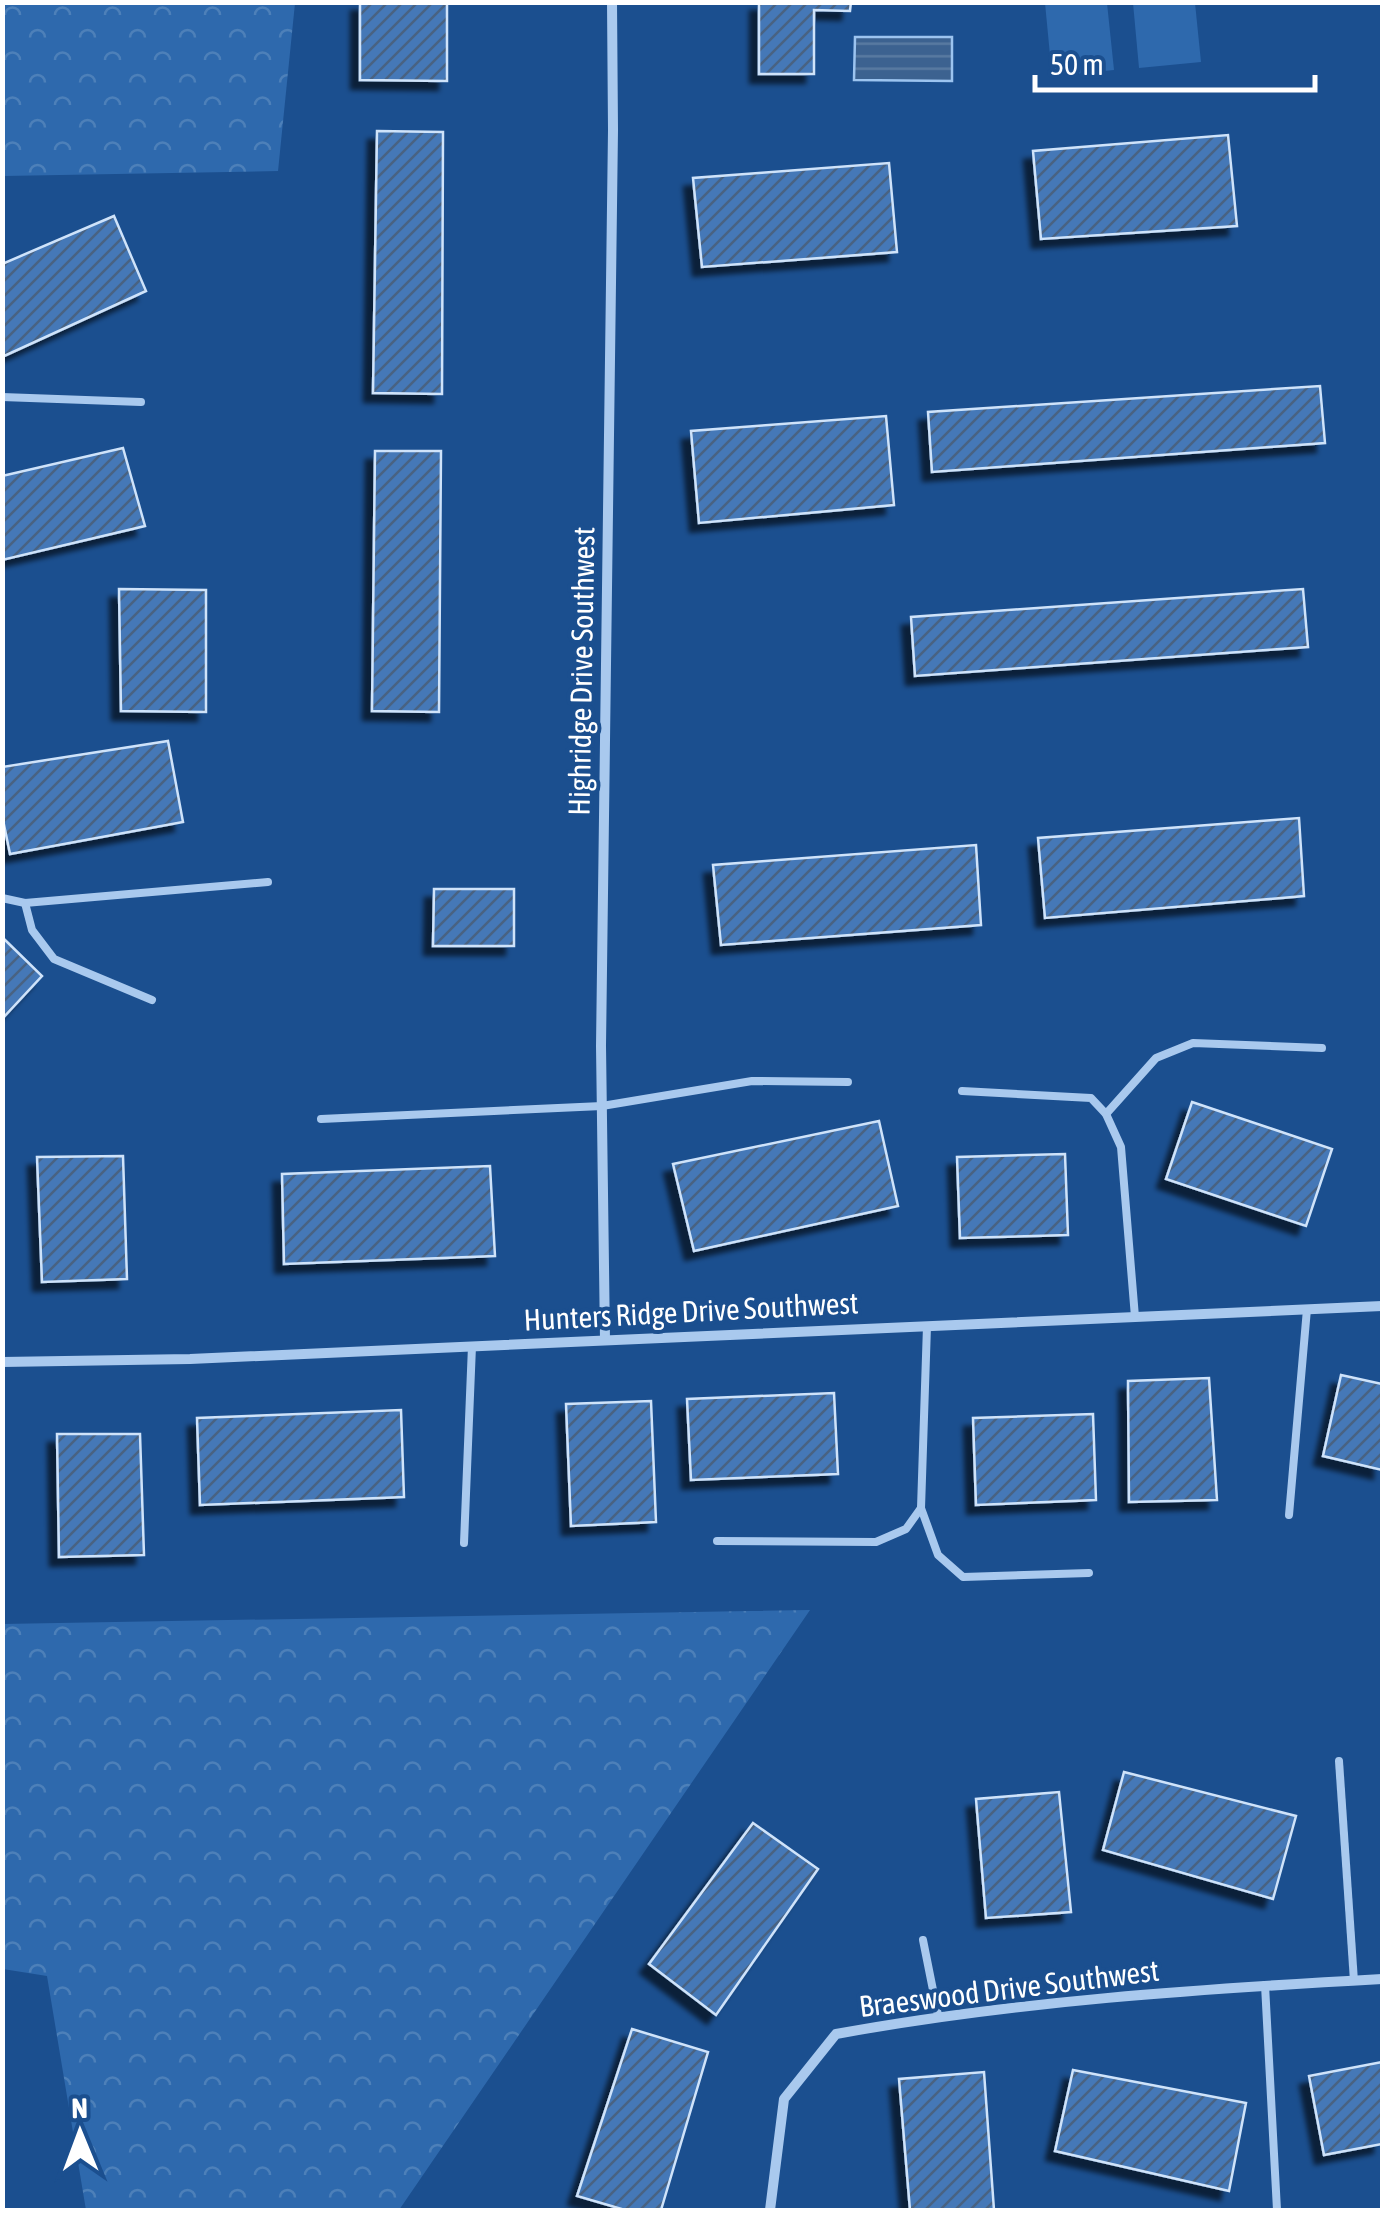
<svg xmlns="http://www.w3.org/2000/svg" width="1385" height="2213" viewBox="0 0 1385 2213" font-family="'Asap Condensed',sans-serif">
<defs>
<pattern id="forest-crowns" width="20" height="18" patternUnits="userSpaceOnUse" patternTransform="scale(2.5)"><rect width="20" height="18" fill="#2e69ad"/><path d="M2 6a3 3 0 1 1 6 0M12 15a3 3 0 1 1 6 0" fill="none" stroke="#4d80b9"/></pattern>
<pattern id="water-rules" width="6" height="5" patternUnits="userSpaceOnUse" patternTransform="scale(2.5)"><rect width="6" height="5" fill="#3c6290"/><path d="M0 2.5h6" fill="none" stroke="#597aa1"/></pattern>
<pattern id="building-hatch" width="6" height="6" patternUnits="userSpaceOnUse" patternTransform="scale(2.5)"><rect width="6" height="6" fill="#4478b7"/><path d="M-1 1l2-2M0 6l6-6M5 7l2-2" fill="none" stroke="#486282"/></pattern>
<filter id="shadow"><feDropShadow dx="-9" dy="9" stdDeviation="2.5" flood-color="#0009"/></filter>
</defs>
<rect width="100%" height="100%" fill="#1b4f8f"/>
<!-- forest -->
<g fill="url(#forest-crowns)">
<polygon points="2,3 295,3 278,171 3,176"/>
<polygon points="810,1610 399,2210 86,2210 47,1976 3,1969 3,1624"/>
</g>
<!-- garden -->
<g fill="#2e69ad">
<polygon points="1045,3 1107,3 1114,70 1052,76"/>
<polygon points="1133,3 1195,3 1201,62 1139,68"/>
</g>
<!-- water -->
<polygon fill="url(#water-rules)" stroke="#9cc4f0" stroke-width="2.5" points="855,37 952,37 952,81 854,80"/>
<!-- building -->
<g fill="url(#building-hatch)" stroke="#cfe3fa" stroke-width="2.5" filter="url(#shadow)">
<polygon points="360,2 447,2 447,81 360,80"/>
<polygon points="759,2 851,2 850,11 814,10 814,74 759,74"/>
<polygon points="377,131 443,132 442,394 373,393"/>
<polygon points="1228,135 1237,226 1041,239 1033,151"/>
<polygon points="889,163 897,252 702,267 693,178"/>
<polygon points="114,216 146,291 2,357 2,264"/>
<polygon points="1320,386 1325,443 932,472 928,412"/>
<polygon points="886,416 894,505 699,523 691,431"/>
<polygon points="123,448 145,526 2,560 2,476"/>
<polygon points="375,451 441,451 439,712 372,711"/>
<polygon points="119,589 206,590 206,712 121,711"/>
<polygon points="1303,589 1308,647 915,676 911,617"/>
<polygon points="168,741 183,822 10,854 2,815 2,767"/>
<polygon points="1299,818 1304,896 1045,918 1038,838"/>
<polygon points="976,845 981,925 721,945 713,865"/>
<polygon points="434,889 514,889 514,946 433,946"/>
<polygon points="2,937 42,976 2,1019"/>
<polygon points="1192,1102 1332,1149 1306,1226 1166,1179"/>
<polygon points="879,1121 898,1206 694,1251 673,1164"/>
<polygon points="1065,1154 1068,1235 960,1238 957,1157"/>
<polygon points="123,1156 127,1279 42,1282 37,1157"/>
<polygon points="490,1166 495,1256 284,1264 282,1174"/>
<polygon points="1341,1375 1382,1384 1382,1470 1323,1456"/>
<polygon points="1209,1378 1217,1500 1129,1502 1128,1381"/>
<polygon points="834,1393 838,1474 691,1480 687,1399"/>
<polygon points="651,1401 656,1522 571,1526 566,1404"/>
<polygon points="401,1410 404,1497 200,1505 197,1418"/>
<polygon points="1093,1414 1096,1500 976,1505 973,1418"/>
<polygon points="57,1434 140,1434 144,1555 59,1557"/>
<polygon points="1124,1772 1296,1816 1273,1899 1103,1850"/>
<polygon points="1059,1792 1071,1912 986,1918 976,1799"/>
<polygon points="753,1823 818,1869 716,2015 649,1964"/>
<polygon points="632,2029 708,2052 661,2210 625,2210 577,2196"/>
<polygon points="1382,2062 1382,2144 1324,2155 1309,2076"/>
<polygon points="1073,2070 1246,2103 1229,2191 1055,2151"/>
<polygon points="984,2072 994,2210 910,2210 899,2079"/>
</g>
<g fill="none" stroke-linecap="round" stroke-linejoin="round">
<!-- lane -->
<g stroke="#a9c9ee" stroke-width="8">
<polyline points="2,397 141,402"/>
<polyline points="2,898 25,903 268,882"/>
<polyline points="25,903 32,930 54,959 152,1000"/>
<polyline points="962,1091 1091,1098 1106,1114 1121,1147 1135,1317"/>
<polyline points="1106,1114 1156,1058 1193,1043 1322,1048"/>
<polyline points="321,1119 602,1106 752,1081 848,1082"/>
<polyline points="921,1508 938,1555 963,1577 1089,1573"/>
<polyline points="1289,1515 1307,1309"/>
<polyline points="717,1541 876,1542 906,1529 921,1508 927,1326"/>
<polyline points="464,1543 472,1346"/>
<polyline points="1339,1761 1354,1981"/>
<polyline points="923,1940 938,2015"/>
<polyline points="1265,1985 1277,2210"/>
</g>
<!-- street -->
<g stroke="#a9c9ee" stroke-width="10">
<polyline points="605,1340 601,1046 613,130 612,2"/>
<polyline points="2,1362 190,1359 1382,1306"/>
<path d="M 770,2210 L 784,2099 L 836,2034 C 1016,2001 1200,1989 1382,1979"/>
</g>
</g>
<g text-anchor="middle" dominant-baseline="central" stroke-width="8" stroke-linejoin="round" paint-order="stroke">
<!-- street labels -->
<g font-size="30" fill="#fff" stroke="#1b4f8f">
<text transform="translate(581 671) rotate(-89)">Highridge Drive Southwest</text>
<text transform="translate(691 1311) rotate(-3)">Hunters Ridge Drive Southwest</text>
<text transform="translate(1009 1988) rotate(-7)">Braeswood Drive Southwest</text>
</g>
</g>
<!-- border -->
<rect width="1385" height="2213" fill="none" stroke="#ffffff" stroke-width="10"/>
<!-- north arrow -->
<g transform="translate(80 2133) rotate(359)" stroke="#1b4f8f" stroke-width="8" paint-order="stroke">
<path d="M0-8L18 38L0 25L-18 38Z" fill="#ffffff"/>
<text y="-15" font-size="28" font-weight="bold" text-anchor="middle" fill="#ffffff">N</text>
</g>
<!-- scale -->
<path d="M1035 75v15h280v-15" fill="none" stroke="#ffffff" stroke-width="5"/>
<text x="1050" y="75" font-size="30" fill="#ffffff" stroke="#1b4f8f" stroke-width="8" paint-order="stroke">50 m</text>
</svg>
